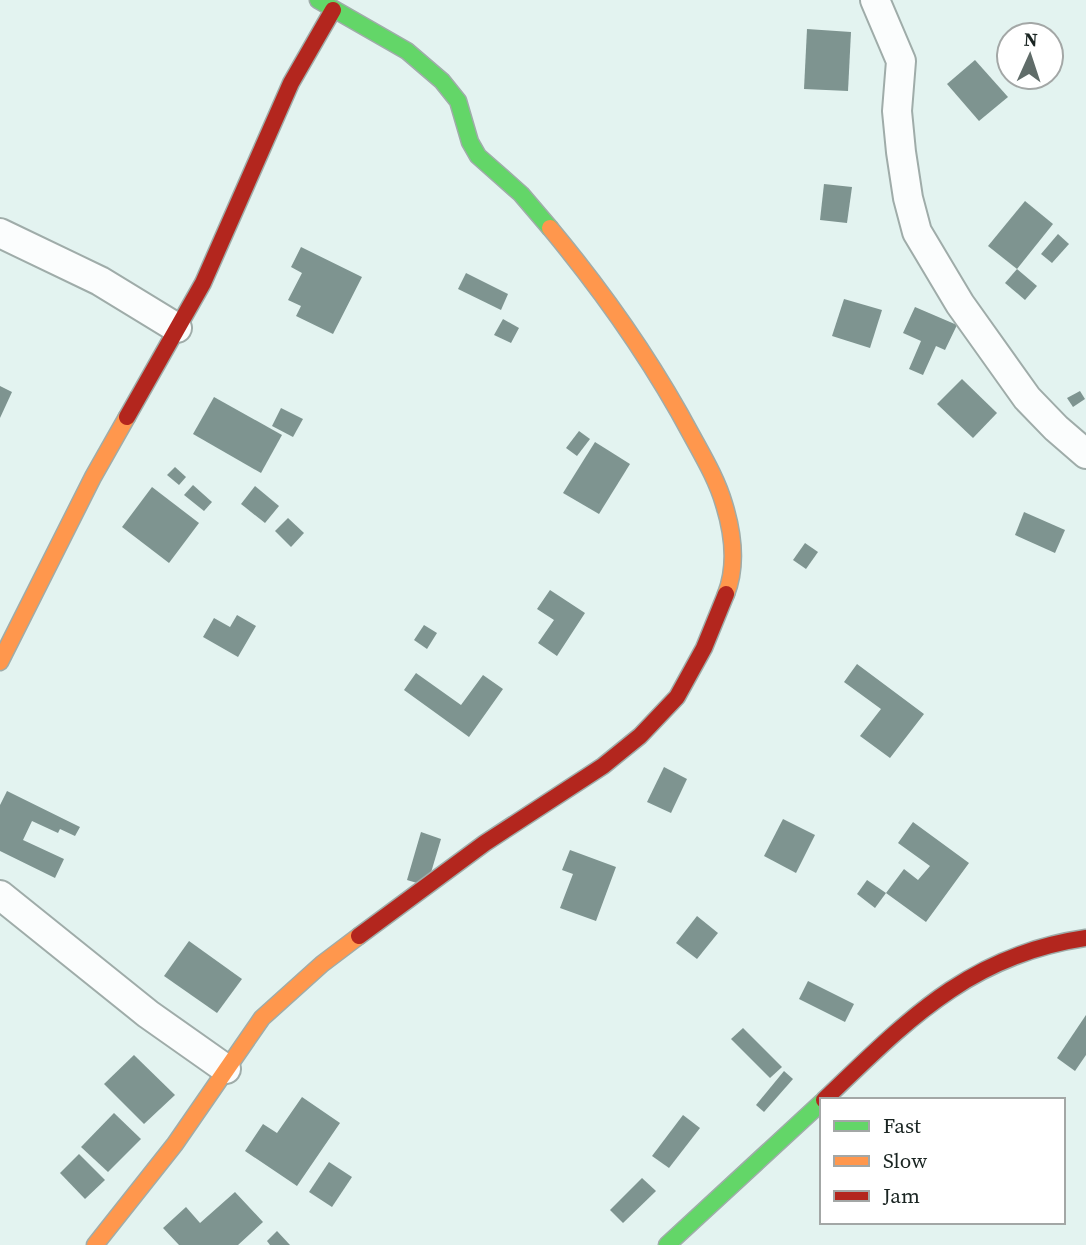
<svg xmlns="http://www.w3.org/2000/svg" width="1086" height="1245" viewBox="0 0 1086 1245" font-family="'Source Serif 4',serif">
<rect width="100%" height="100%" fill="#e3f3f0"/>
<!-- building -->
<g fill="#7e9490">
<polygon points="807,29 851,32 848,91 804,89"/>
<polygon points="975,60 1008,97 979,121 947,84"/>
<polygon points="824,184 852,187 847,223 820,220"/>
<polygon points="1025,201 1053,224 1017,269 988,246"/>
<polygon points="1058,234 1069,244 1052,263 1041,254"/>
<polygon points="301,247 362,277 333,334 296,316 301,306 288,300 302,273 291,267"/>
<polygon points="1017,269 1037,286 1025,300 1005,283"/>
<polygon points="466,273 508,294 501,310 458,289"/>
<polygon points="844,299 882,310 870,348 832,336"/>
<polygon points="915,307 957,325 945,350 936,346 923,375 909,369 921,341 903,333"/>
<polygon points="503,319 519,328 511,343 494,335"/>
<polygon points="962,379 997,413 973,438 937,404"/>
<polygon points="0,386 12,392 0,418"/>
<polygon points="1080,391 1085,399 1073,407 1067,398"/>
<polygon points="214,397 282,435 261,473 193,434"/>
<polygon points="281,408 303,419 293,437 272,426"/>
<polygon points="579,431 590,439 577,456 566,448"/>
<polygon points="595,442 630,464 599,514 563,493"/>
<polygon points="175,467 186,477 179,485 167,475"/>
<polygon points="193,485 212,502 204,511 184,495"/>
<polygon points="255,486 279,506 265,523 241,504"/>
<polygon points="152,487 199,523 169,563 122,527"/>
<polygon points="1024,512 1065,530 1055,553 1015,535"/>
<polygon points="288,518 304,533 291,547 275,531"/>
<polygon points="805,543 818,552 806,569 793,560"/>
<polygon points="550,590 585,613 557,656 538,643 554,620 537,609"/>
<polygon points="237,615 256,626 238,657 203,637 214,618 230,627"/>
<polygon points="424,625 437,633 427,649 414,640"/>
<polygon points="857,664 924,714 890,758 860,736 881,709 844,682"/>
<polygon points="416,673 461,705 483,675 503,689 469,737 404,690"/>
<polygon points="664,767 687,779 671,813 647,802"/>
<polygon points="7,791 80,827 75,836 60,829 58,833 32,821 23,840 64,859 55,878 0,851 0,805"/>
<polygon points="783,819 815,835 796,873 764,856"/>
<polygon points="913,822 969,863 926,922 886,893 904,869 918,880 930,866 898,843"/>
<polygon points="421,832 441,839 427,886 407,880"/>
<polygon points="570,850 616,867 596,921 560,908 573,874 562,870"/>
<polygon points="867,880 886,893 875,908 857,894"/>
<polygon points="697,916 718,933 697,959 676,943"/>
<polygon points="189,941 242,979 217,1013 164,976"/>
<polygon points="808,981 854,1004 845,1022 799,999"/>
<polygon points="1086,1015 1086,1055 1075,1071 1057,1058"/>
<polygon points="743,1028 782,1067 770,1078 731,1039"/>
<polygon points="134,1055 175,1095 144,1124 104,1084"/>
<polygon points="784,1071 793,1079 764,1112 756,1105"/>
<polygon points="302,1097 340,1123 297,1186 245,1151 263,1124 277,1133"/>
<polygon points="114,1113 141,1139 108,1172 81,1147"/>
<polygon points="683,1115 700,1128 669,1168 652,1156"/>
<polygon points="79,1154 105,1180 85,1199 60,1173"/>
<polygon points="329,1162 352,1177 332,1207 309,1192"/>
<polygon points="642,1178 656,1191 623,1223 610,1210"/>
<polygon points="235,1192 263,1222 238,1245 179,1245 163,1228 186,1207 200,1223"/>
<polygon points="277,1231 290,1245 270,1245 267,1241"/>
</g>
<g fill="none" stroke-linecap="round" stroke-linejoin="round">
<defs>
<g id="street">
<polyline points="875,0 901,61 897,111 901,152 908,198 917,232 960,304 1027,398 1056,428 1086,454"/>
<polyline points="0,233 100,281 177,328"/>
<polyline points="0,895 148,1014 226,1069"/>
</g>
<g id="fast">
<polyline points="318,0 407,51 442,81 458,101 470,142 478,156 521,194 550,228"/>
<polyline points="667,1245 822,1102"/>
</g>
<g id="slow">
<path d="M 550,228 C 604,293 652,361 692,436 C 704,458 717,480 724,504 C 733,533 737,566 726,594"/>
<polyline points="0,662 93,477 127,417"/>
<polyline points="95,1245 175,1144 262,1018 322,964 359,936"/>
</g>
<g id="jam">
<polyline points="127,417 203,283 291,83 333,10"/>
<polyline points="359,936 485,843 603,766 640,736 677,697 704,648 726,594"/>
<path d="M 824,1100 C 906,1022 968,955 1086,938"/>
</g>
</defs>
<!-- street casing -->
<use href="#street" stroke="#9faca9" stroke-width="32"/>
<!-- fast casing -->
<use href="#fast" stroke="#9faca9" stroke-width="19"/>
<!-- slow casing -->
<use href="#slow" stroke="#9faca9" stroke-width="19"/>
<!-- jam casing -->
<use href="#jam" stroke="#9faca9" stroke-width="19"/>
<!-- street -->
<use href="#street" stroke="#fbfdfd" stroke-width="28"/>
<!-- fast -->
<use href="#fast" stroke="#63d668" stroke-width="16"/>
<!-- slow -->
<use href="#slow" stroke="#ff974d" stroke-width="16"/>
<!-- jam -->
<use href="#jam" stroke="#b3261e" stroke-width="16"/>
</g>
<!-- legend -->
<rect x="820" y="1098" width="245" height="126" fill="#ffffff" stroke="#a3a7a6" stroke-width="2"/>
<rect x="834" y="1121" width="35" height="10" fill="#63d668" stroke="#a3a7a6" stroke-width="2"/>
<text x="883" y="1133" font-size="21" fill="#192421">Fast</text>
<rect x="834" y="1156" width="35" height="10" fill="#ff974d" stroke="#a3a7a6" stroke-width="2"/>
<text x="883" y="1168" font-size="21" fill="#192421">Slow</text>
<rect x="834" y="1191" width="35" height="10" fill="#b3261e" stroke="#a3a7a6" stroke-width="2"/>
<text x="883" y="1203" font-size="21" fill="#192421">Jam</text>
<!-- north arrow -->
<g transform="translate(1030 56) rotate(3)"><circle r="33" fill="#ffffff" stroke="#a3a7a6" stroke-width="2"/>
<path d="M0-5L12 26L0 18L-12 26Z" fill="#606c69"/>
<text y="-10" font-size="19" font-weight="bold" text-anchor="middle" fill="#192421">N</text>
</g>
</svg>
